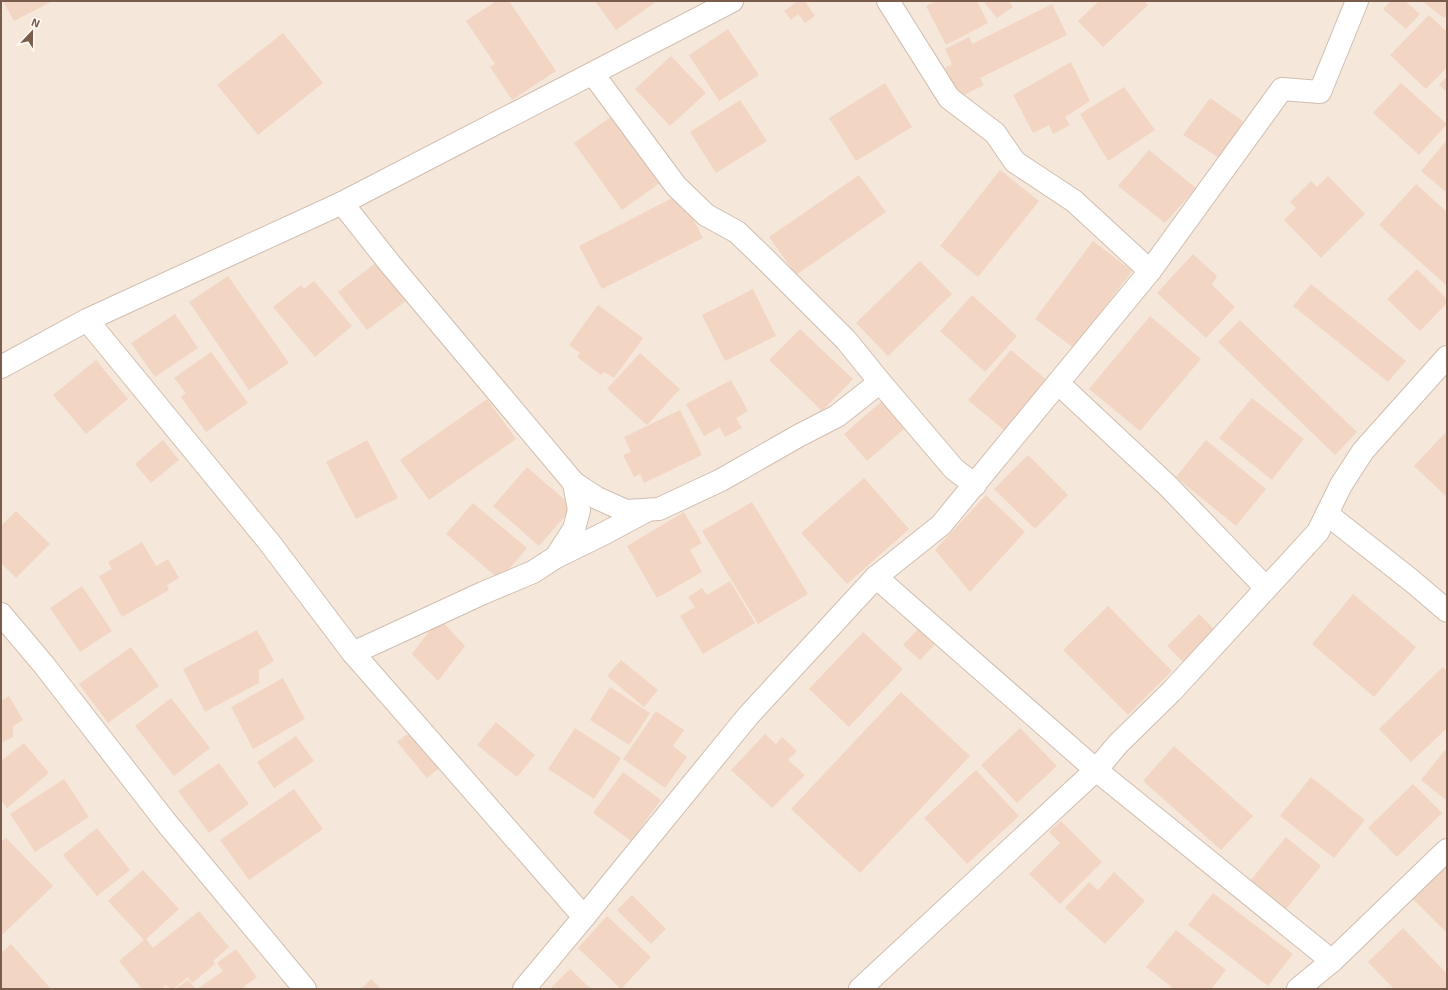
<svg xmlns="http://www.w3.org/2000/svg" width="1448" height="990" viewBox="0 0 1448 990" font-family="'Exo 2',sans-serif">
<rect width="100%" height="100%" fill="#fdf6ec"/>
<!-- residential -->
<rect fill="#f5e8da" x="1" y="1" width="1446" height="988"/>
<!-- building -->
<g fill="#f3d5c3">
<polygon points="3,1 53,1 14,21"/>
<polygon points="496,1 509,1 556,71 512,100 490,67 495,64 466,21"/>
<polygon points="595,1 657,1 616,30"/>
<polygon points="798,1 805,1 815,16 805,23 798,14 791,20 784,11"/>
<polygon points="937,1 977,1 988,23 946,45 926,6"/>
<polygon points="983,1 1009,1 1013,7 997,18"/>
<polygon points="1099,1 1144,1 1148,5 1103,47 1078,21"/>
<polygon points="1391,1 1405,1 1420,14 1406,29 1383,9"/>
<polygon points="1422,1 1447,1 1447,14 1444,18"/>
<polygon points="1052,4 1067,35 980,78 984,85 960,97 945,68 952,64 945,49 969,37 972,44"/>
<polygon points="1429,15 1447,32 1447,67 1426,89 1390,55"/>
<polygon points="728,29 759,75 719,101 689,55"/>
<polygon points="283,33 323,83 258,135 217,85"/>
<polygon points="671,56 706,93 670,126 635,89"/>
<polygon points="1071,62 1090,101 1065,117 1070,125 1053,134 1049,125 1033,133 1013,95"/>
<polygon points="1447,76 1447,92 1439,85"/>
<polygon points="885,83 912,127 856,161 829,118"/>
<polygon points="1401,83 1447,124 1419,155 1373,113"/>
<polygon points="1124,87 1155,130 1108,161 1080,114"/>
<polygon points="1210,98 1243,121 1221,159 1183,135"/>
<polygon points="740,100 767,141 716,173 690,132"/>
<polygon points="612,116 660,183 622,210 574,143"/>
<polygon points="1447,140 1447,193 1421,171"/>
<polygon points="1149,150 1196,188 1165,223 1118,186"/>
<polygon points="1000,170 1039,201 978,277 940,246"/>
<polygon points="859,175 886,212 796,275 769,237"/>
<polygon points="1328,176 1365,214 1321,258 1284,220 1296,208 1290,202 1311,181 1317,187"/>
<polygon points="1416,184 1447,212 1447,286 1379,225"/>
<polygon points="680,194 703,238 602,289 579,246"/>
<polygon points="1093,241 1132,271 1074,348 1035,319"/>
<polygon points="1193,254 1217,276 1212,285 1235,307 1206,338 1157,293"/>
<polygon points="920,261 952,294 888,356 856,323"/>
<polygon points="377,262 406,301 367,330 338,292"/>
<polygon points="1417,269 1447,299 1447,303 1420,331 1387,299"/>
<polygon points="228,276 289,363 249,390 189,302"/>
<polygon points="314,281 352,326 315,357 273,307 301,285 304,289"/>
<polygon points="1311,284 1406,361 1388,382 1293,306"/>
<polygon points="753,289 776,336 725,361 702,315"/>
<polygon points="972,295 1017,336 985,372 940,331"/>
<polygon points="598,305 643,338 614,378 604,372 601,375 577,357 580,353 569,345"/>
<polygon points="175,314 198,348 155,377 131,343"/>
<polygon points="1150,316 1201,359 1140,431 1089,389"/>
<polygon points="1240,320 1357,432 1335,455 1218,342"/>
<polygon points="800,329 853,379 822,411 769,360"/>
<polygon points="1011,350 1048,381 1005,431 968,400"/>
<polygon points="211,352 248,403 206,432 181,397 186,393 174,378"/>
<polygon points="640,353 680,389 647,425 607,389"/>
<polygon points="96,360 128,399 86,434 53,395"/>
<polygon points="731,380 748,411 736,418 742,428 725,437 720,427 704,436 686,404"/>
<polygon points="1252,398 1304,439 1272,480 1219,438"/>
<polygon points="487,399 516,439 429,500 400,460"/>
<polygon points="882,401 905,428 867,461 844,434"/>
<polygon points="680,410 702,455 644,483 640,474 634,477 623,455 631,452 624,437"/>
<polygon points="1447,431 1447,497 1414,466"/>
<polygon points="163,440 179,460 151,483 135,464"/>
<polygon points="367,440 398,498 356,519 326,462"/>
<polygon points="1206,440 1266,489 1236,526 1176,477"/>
<polygon points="1028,455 1068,495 1035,529 994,489"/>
<polygon points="527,467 573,507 539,546 493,506"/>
<polygon points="864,478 909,529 847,584 801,533"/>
<polygon points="986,495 1025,532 970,592 935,550"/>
<polygon points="752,502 808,594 758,624 702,531"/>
<polygon points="473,503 527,548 500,580 446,534"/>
<polygon points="16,511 50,544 16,578 1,563 1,526"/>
<polygon points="684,512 702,543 690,550 702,572 657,598 627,546"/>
<polygon points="142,542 156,566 168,559 179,578 167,585 169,590 122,617 99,576 112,569 108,562"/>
<polygon points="730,581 755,623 703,654 680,616 695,607 688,597 702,588 707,595"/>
<polygon points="82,586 112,631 80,652 50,608"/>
<polygon points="1353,594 1416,647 1374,697 1312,644"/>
<polygon points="1108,606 1172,671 1128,715 1063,650"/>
<polygon points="1199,614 1215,630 1183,662 1167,646"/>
<polygon points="439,618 465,646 438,681 412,654"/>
<polygon points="921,626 938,641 920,660 903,645"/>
<polygon points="257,630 274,661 259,670 259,683 205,712 183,669"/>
<polygon points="863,632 903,669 849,727 809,689"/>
<polygon points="131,647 159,686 108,723 79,684"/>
<polygon points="621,660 658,690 644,707 607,676"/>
<polygon points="1443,667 1447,671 1447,728 1411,762 1379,729"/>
<polygon points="283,678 305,719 253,749 231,707"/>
<polygon points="610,687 650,713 629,745 590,720"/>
<polygon points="901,692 970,756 860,873 791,809"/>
<polygon points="9,696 23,720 13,726 13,737 1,743 1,701"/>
<polygon points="171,698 210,748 174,776 135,726"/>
<polygon points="656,711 684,730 673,746 687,757 665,788 623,759"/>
<polygon points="496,722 535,755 517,777 477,745"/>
<polygon points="575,728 621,758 594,799 548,769"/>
<polygon points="1020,728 1057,766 1017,803 981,765"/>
<polygon points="411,731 441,767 427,778 397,742"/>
<polygon points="765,734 776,744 782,737 797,751 788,760 805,775 772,808 731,770"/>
<polygon points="296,736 314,761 274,788 257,762"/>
<polygon points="24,743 49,773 7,808 1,800 1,761"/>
<polygon points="1174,746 1253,816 1221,850 1143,781"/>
<polygon points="1445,750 1447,752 1447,801 1421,780"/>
<polygon points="219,763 249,804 209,833 178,791"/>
<polygon points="976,770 1019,816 967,864 924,818"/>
<polygon points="623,772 661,800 631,841 593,813"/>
<polygon points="1311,777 1365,820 1334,858 1280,816"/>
<polygon points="64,779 89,817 35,852 10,814"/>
<polygon points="1413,784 1442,813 1397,857 1368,828"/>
<polygon points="294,789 323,829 249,880 220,840"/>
<polygon points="1061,821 1102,862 1060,904 1029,874 1060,843 1049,832"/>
<polygon points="97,828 130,870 97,896 63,855"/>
<polygon points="1286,837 1321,866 1286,909 1250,881"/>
<polygon points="6,838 53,886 1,936 1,842"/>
<polygon points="1445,866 1447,868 1447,933 1413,899"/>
<polygon points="143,870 179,909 146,939 153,948 199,911 229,947 213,961 215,964 192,983 188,977 173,989 170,989 166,985 161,989 142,989 119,961 144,940 108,901"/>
<polygon points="1114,872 1145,901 1105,944 1065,908 1089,882 1098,890"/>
<polygon points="1213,893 1293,954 1268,986 1188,925"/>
<polygon points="632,895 666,929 651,944 617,910"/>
<polygon points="607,916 651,957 621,989 578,948"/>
<polygon points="1403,928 1447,974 1447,989 1394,989 1368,962"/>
<polygon points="1176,930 1226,970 1211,989 1174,989 1146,967"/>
<polygon points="11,944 51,989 1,989 1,953"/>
<polygon points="236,949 257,977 241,989 197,989 223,971 217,963"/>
<polygon points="570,969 591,989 550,989"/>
<polygon points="371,979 381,989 361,989"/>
<polygon points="188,980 196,989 175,989"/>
</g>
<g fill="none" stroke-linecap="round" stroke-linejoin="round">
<defs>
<g id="minor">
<polyline points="888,1 949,98 995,133 1015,162 1074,201 1150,271"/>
<polyline points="593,74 676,186 706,215 737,232 764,258 846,340 880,382"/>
<polyline points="342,203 391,265 574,483 597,498 626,511 659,509 721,480 800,435 837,416 880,382 954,469 975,485"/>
<polyline points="87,320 269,542 353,653 584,917"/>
<polyline points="1,367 87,320 342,203 732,1"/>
<polyline points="1058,383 1168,486 1266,588"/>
<polyline points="1327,514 1412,581 1447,611"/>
<polyline points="556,557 605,533 646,511"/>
<polyline points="876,577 1096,770 1332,961"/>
<polyline points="1,614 44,665 165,821 305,989"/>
<polyline points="353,653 483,593 533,572 556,557 574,529 579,510 574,483"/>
<polyline points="524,989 584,917 748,716 876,577 941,525 1150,271 1282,89 1320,92 1357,1"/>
<polyline points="860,989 1096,770 1118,744 1172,691 1318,532 1341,485 1363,451 1447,357"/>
<polyline points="1298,989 1332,961 1447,850"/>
</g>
</defs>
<!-- minor casing -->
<use href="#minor" stroke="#d1beb0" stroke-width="24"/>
<!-- minor -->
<use href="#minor" stroke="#fff" stroke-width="22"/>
</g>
<!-- border -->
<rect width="1448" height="990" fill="none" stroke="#7a5c4d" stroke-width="4"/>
<!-- north arrow -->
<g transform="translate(32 32) rotate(22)" stroke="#fffaf3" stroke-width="3" paint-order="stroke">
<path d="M0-3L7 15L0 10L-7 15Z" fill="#7a5c4d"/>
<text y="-6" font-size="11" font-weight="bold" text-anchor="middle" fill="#7a5c4d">N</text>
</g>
</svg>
